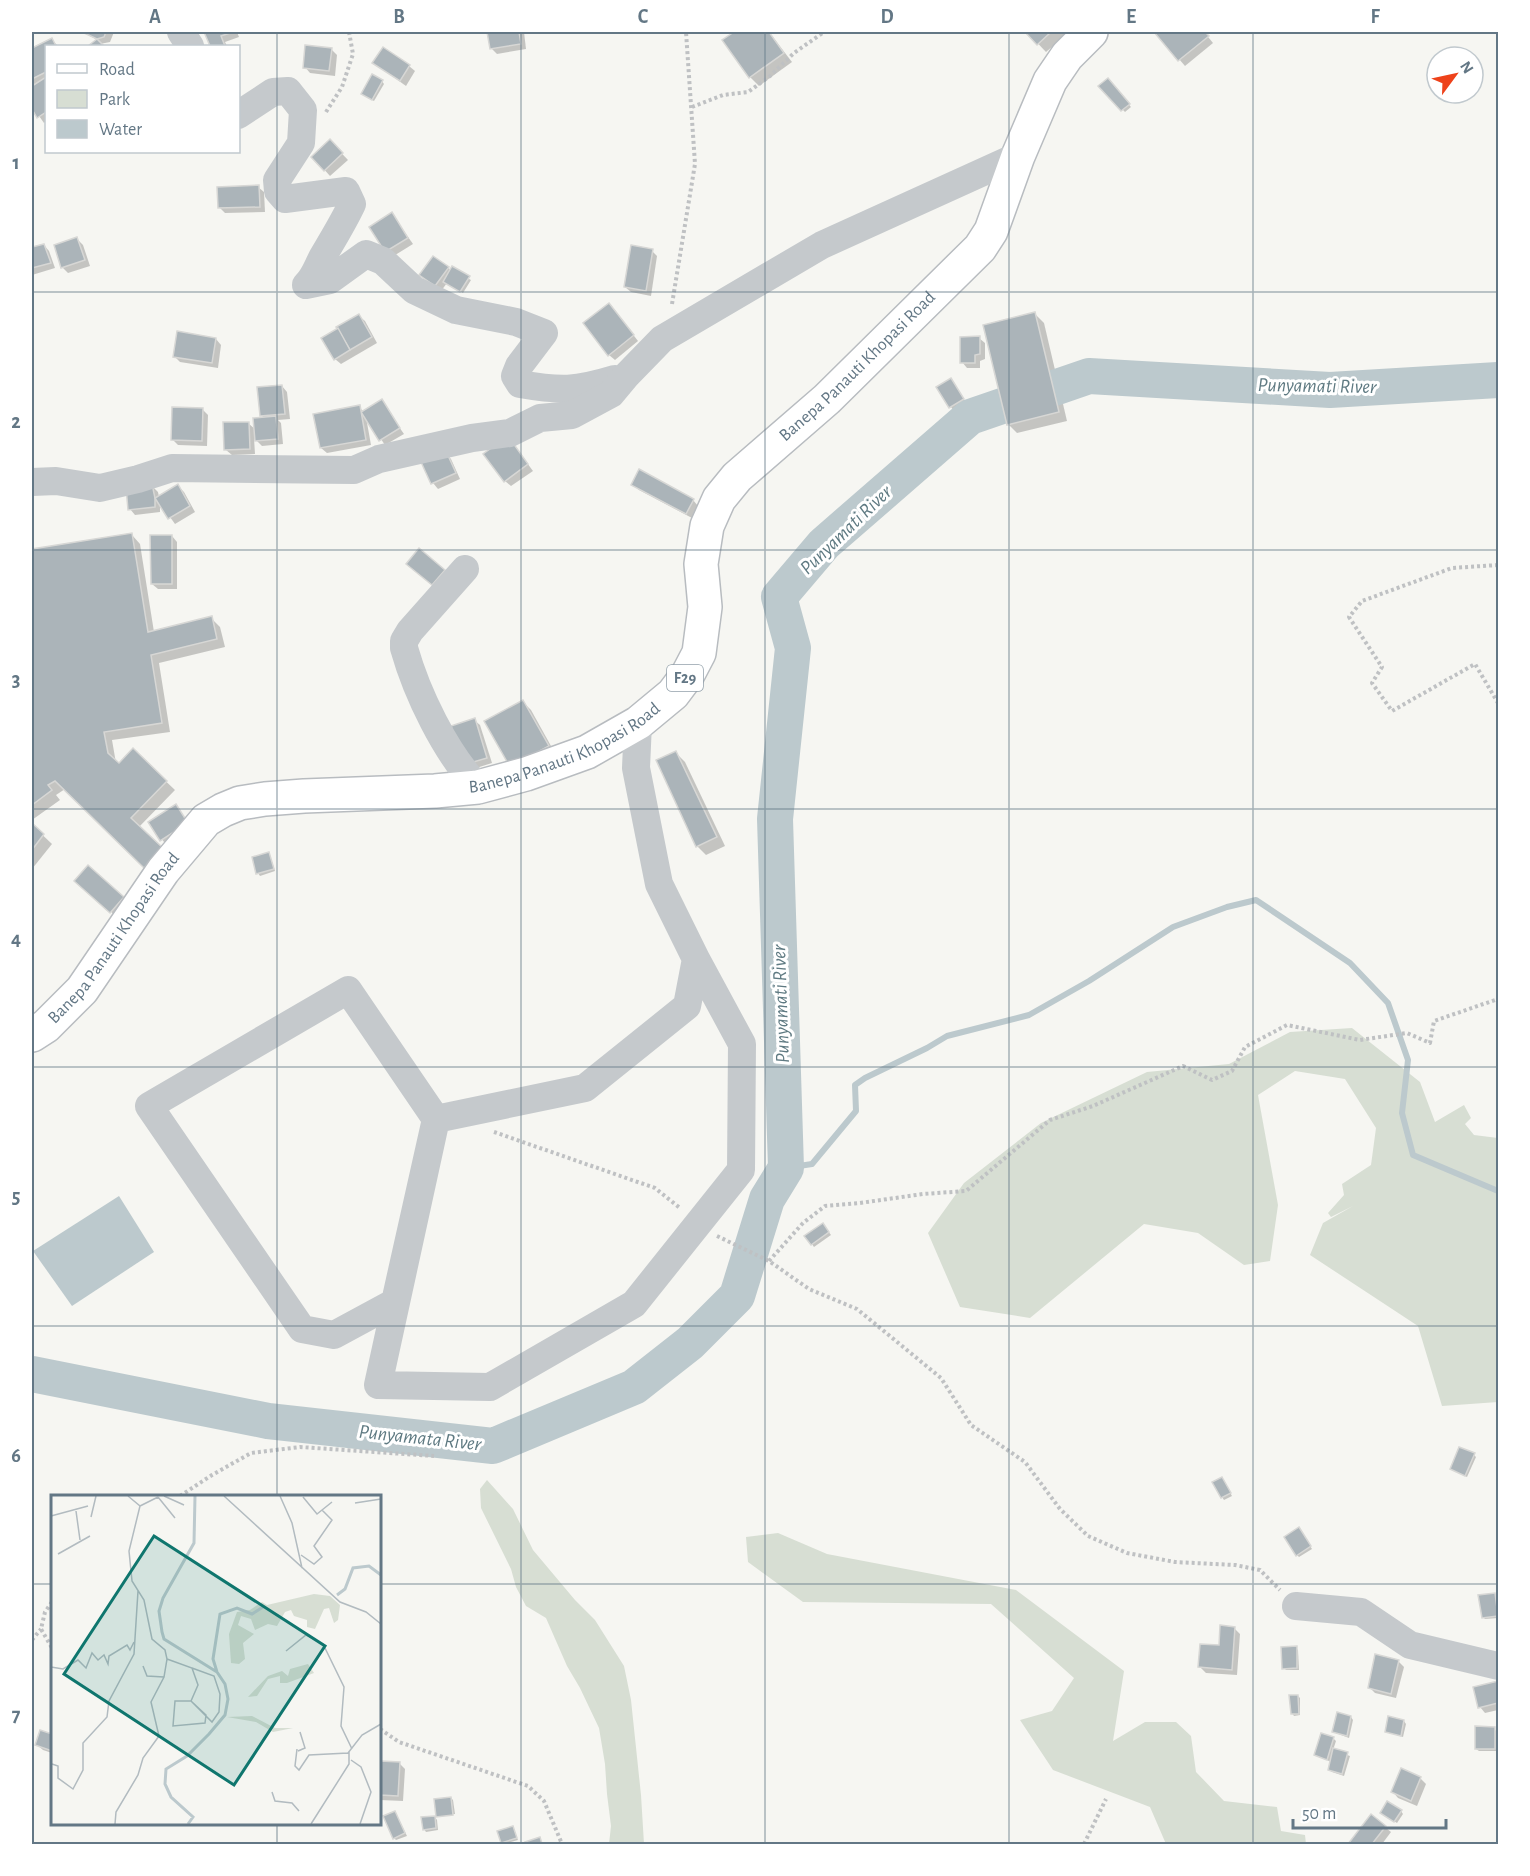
<svg xmlns="http://www.w3.org/2000/svg" width="1530" height="1876" viewBox="0 0 1530 1876" font-family="'Alegreya Sans',sans-serif">
<rect width="100%" height="100%" fill="#f6f6f2"/>
<!-- green -->
<g fill="#d7ded3">
<polygon points="1352,1028 1420,1082 1435,1122 1464,1105 1471,1118 1465,1124 1474,1135 1498,1138 1498,1402 1442,1406 1418,1326 1310,1255 1323,1223 1353,1206 1331,1217 1328,1213 1344,1195 1342,1184 1371,1165 1376,1128 1345,1079 1295,1071 1258,1095 1278,1205 1270,1261 1244,1265 1198,1233 1144,1224 1030,1318 960,1307 928,1233 964,1183 1041,1123 1147,1072 1229,1064 1290,1032"/>
<polygon points="487,1480 513,1509 533,1550 575,1600 595,1620 624,1666 631,1700 641,1795 644,1844 609,1844 611,1826 607,1794 605,1764 599,1728 580,1688 567,1666 546,1618 526,1606 516,1587 511,1569 481,1508 480,1489"/>
<polygon points="778,1533 827,1554 1016,1590 1124,1671 1113,1741 1145,1722 1176,1722 1191,1736 1196,1772 1224,1801 1277,1807 1281,1831 1305,1835 1306,1844 1166,1844 1150,1807 1053,1770 1020,1720 1052,1711 1074,1678 991,1604 803,1602 748,1562 746,1537"/>
</g>
<!-- water -->
<polygon fill="#bcc9cd" points="119,1196 154,1252 72,1306 33,1251"/>
<!-- shadow -->
<g fill="#0003">
<polygon points="83,32 114,32 110,42 100,44 102,46 91,46 97,40"/>
<polygon points="205,32 237,32 239,37 225,42 227,46 211,46"/>
<polygon points="488,32 524,32 526,49 497,54 491,48"/>
<polygon points="736,32 769,32 792,62 759,86 750,77 724,40"/>
<polygon points="1027,32 1069,32 1046,52"/>
<polygon points="1156,32 1204,32 1213,43 1185,66"/>
<polygon points="52,40 58,46 46,46 46,121 44,123 32,106 32,88 33,87 32,85 32,49"/>
<polygon points="331,49 337,55 335,76 310,73 305,67"/>
<polygon points="374,63 409,66 415,71 406,86"/>
<polygon points="1108,80 1131,107 1125,112 1101,87"/>
<polygon points="382,81 384,84 374,101 365,96"/>
<polygon points="330,141 348,160 330,176 313,157"/>
<polygon points="258,187 264,192 265,212 225,213 220,208"/>
<polygon points="392,214 413,244 392,257 387,251"/>
<polygon points="77,239 83,245 90,266 68,273 62,267"/>
<polygon points="44,245 49,251 55,268 32,275 32,249"/>
<polygon points="652,251 657,256 651,296 631,292 625,287"/>
<polygon points="448,268 471,280 463,293 447,283 441,291 421,275"/>
<polygon points="614,310 638,341 615,360 609,355"/>
<polygon points="1035,314 1044,323 1067,421 1017,433 1008,424"/>
<polygon points="359,316 365,321 377,343 341,364 335,359"/>
<polygon points="979,338 985,343 985,359 980,361 980,368 967,368 962,362"/>
<polygon points="216,339 221,345 218,368 180,362 174,356"/>
<polygon points="953,382 965,402 953,410 938,387"/>
<polygon points="282,386 287,392 290,419 278,420 281,423 283,444 262,446 254,438 255,454 232,455 226,450 248,423 256,430 265,419 261,415"/>
<polygon points="381,401 404,434 385,445 366,417 371,445 327,453 321,448 359,407 364,412"/>
<polygon points="202,409 208,415 207,446 178,445 173,440"/>
<polygon points="513,444 533,471 511,486 505,481"/>
<polygon points="445,453 451,459 460,479 438,489 433,483"/>
<polygon points="633,484 693,500 698,506 692,518 639,490"/>
<polygon points="152,486 158,492 159,497 178,486 184,492 195,512 175,524 160,503 160,512 135,515 130,509"/>
<polygon points="132,535 140,544 154,632 211,618 220,627 225,647 159,663 170,732 112,740 116,763 119,765 133,750 175,790 139,827 154,875 65,789 56,795 60,800 32,820 32,550"/>
<polygon points="172,536 177,542 177,589 158,589 152,584"/>
<polygon points="522,701 531,710 556,755 520,775"/>
<polygon points="474,720 480,725 492,763 470,770"/>
<polygon points="676,753 685,762 725,846 706,855 697,846"/>
<polygon points="175,806 192,829 167,846 150,823"/>
<polygon points="32,825 52,844 32,869"/>
<polygon points="269,853 275,871 260,876 258,873"/>
<polygon points="82,887 123,898 128,904 117,917"/>
<polygon points="825,1227 831,1235 814,1247 806,1236"/>
<polygon points="1474,1455 1476,1457 1467,1477 1451,1469"/>
<polygon points="1222,1479 1232,1496 1224,1500 1222,1497"/>
<polygon points="1301,1531 1312,1549 1299,1557 1297,1555"/>
<polygon points="1495,1594 1498,1604 1498,1618 1485,1619 1483,1617"/>
<polygon points="1234,1628 1240,1634 1237,1675 1206,1673 1200,1667 1220,1647"/>
<polygon points="1296,1648 1298,1650 1299,1670 1286,1670 1284,1668"/>
<polygon points="1398,1661 1404,1667 1396,1698 1375,1693 1369,1687"/>
<polygon points="1498,1682 1498,1710 1485,1713 1480,1707 1475,1688"/>
<polygon points="1298,1696 1300,1698 1300,1715 1294,1716 1292,1713"/>
<polygon points="1351,1717 1353,1720 1349,1738 1333,1732"/>
<polygon points="1404,1721 1406,1724 1403,1737 1386,1731"/>
<polygon points="1494,1728 1496,1731 1497,1751 1479,1751 1476,1749"/>
<polygon points="41,1732 52,1735 52,1753 43,1750 37,1745"/>
<polygon points="1333,1738 1336,1741 1333,1750 1350,1756 1344,1776 1332,1772 1329,1770 1331,1762 1316,1755"/>
<polygon points="380,1762 399,1763 405,1769 403,1801 380,1800"/>
<polygon points="1420,1778 1426,1784 1417,1806 1398,1798 1393,1792"/>
<polygon points="451,1798 453,1800 455,1814 437,1816"/>
<polygon points="1401,1811 1403,1814 1397,1823 1384,1815"/>
<polygon points="395,1812 407,1836 396,1840 394,1838"/>
<polygon points="1371,1816 1391,1832 1382,1844 1350,1844"/>
<polygon points="435,1817 437,1820 438,1830 426,1832 424,1829"/>
<polygon points="512,1828 518,1840 504,1844 502,1842"/>
</g>
<g fill="none" stroke-linecap="round" stroke-linejoin="round">
<!-- stream -->
<polyline stroke="#bcc9cd" stroke-width="6" points="786,1168 812,1164 856,1111 855,1085 865,1078 927,1048 947,1036 1029,1015 1089,981 1173,927 1227,907 1256,900 1350,963 1388,1003 1408,1060 1402,1113 1413,1155 1498,1191"/>
<!-- river -->
<polyline stroke="#bcc9cd" stroke-width="36" points="32,1374 268,1421 493,1446 634,1387 690,1343 737,1296 767,1199 786,1168 775,819 793,648 779,597 824,544 970,417 1089,376 1330,390 1498,380"/>
</g>
<!-- building -->
<g fill="#abb4b9" stroke="#d7d7d5" stroke-width="1.5">
<polygon points="82,32 106,32 104,37 97,39"/>
<polygon points="204,32 233,32 221,36 225,46 210,46"/>
<polygon points="487,32 519,32 521,44 490,49"/>
<polygon points="734,32 769,32 784,53 749,78 722,40"/>
<polygon points="1025,32 1051,32 1037,45"/>
<polygon points="1154,32 1205,32 1209,36 1178,61"/>
<polygon points="52,38 56,46 46,46 46,72 32,79 32,48"/>
<polygon points="97,39 104,46 88,46"/>
<polygon points="305,45 332,48 329,71 303,68"/>
<polygon points="383,47 410,65 400,81 372,63"/>
<polygon points="372,74 383,80 372,100 361,94"/>
<polygon points="46,77 46,112 37,118 32,109 32,86"/>
<polygon points="1108,78 1130,104 1121,111 1098,86"/>
<polygon points="330,139 343,153 324,171 311,157"/>
<polygon points="259,185 260,207 218,208 217,187"/>
<polygon points="392,212 408,238 385,252 369,227"/>
<polygon points="77,237 85,260 61,268 54,245"/>
<polygon points="44,244 51,263 32,268 32,247"/>
<polygon points="631,245 653,249 646,291 624,287"/>
<polygon points="433,256 449,267 435,286 419,275"/>
<polygon points="452,266 470,276 460,292 443,282"/>
<polygon points="609,303 634,335 608,356 583,323"/>
<polygon points="1035,312 1059,412 1007,425 983,325"/>
<polygon points="359,314 372,337 350,350 336,327"/>
<polygon points="338,328 350,350 334,360 321,338"/>
<polygon points="177,331 216,338 212,363 173,357"/>
<polygon points="980,336 980,354 975,355 975,363 960,363 960,337"/>
<polygon points="951,378 964,399 949,408 936,387"/>
<polygon points="282,385 285,414 260,416 257,387"/>
<polygon points="382,399 400,428 379,441 361,412"/>
<polygon points="360,405 366,440 320,448 313,414"/>
<polygon points="172,407 203,408 202,441 171,440"/>
<polygon points="276,416 278,439 255,441 253,418"/>
<polygon points="223,422 249,422 250,449 224,450"/>
<polygon points="508,436 528,464 504,482 483,454"/>
<polygon points="446,451 456,473 431,484 421,462"/>
<polygon points="639,469 694,499 686,514 631,485"/>
<polygon points="152,484 155,498 155,507 128,510 126,487"/>
<polygon points="178,484 190,506 168,519 155,498"/>
<polygon points="132,533 148,632 212,616 217,639 151,655 162,723 104,732 108,753 119,763 133,748 167,781 131,818 163,848 144,868 55,781 48,785 52,790 32,805 32,549"/>
<polygon points="150,535 172,535 172,584 151,584"/>
<polygon points="419,548 445,570 432,585 406,564"/>
<polygon points="523,700 549,746 510,767 484,721"/>
<polygon points="475,718 487,758 463,765 451,726"/>
<polygon points="676,751 717,837 696,847 656,760"/>
<polygon points="176,804 188,823 160,841 148,822"/>
<polygon points="32,823 44,834 32,850"/>
<polygon points="269,852 274,869 256,874 252,857"/>
<polygon points="88,865 124,897 110,913 74,881"/>
<polygon points="823,1223 829,1232 811,1245 804,1236"/>
<polygon points="1459,1447 1475,1453 1465,1476 1450,1469"/>
<polygon points="1222,1477 1231,1493 1221,1498 1212,1482"/>
<polygon points="1299,1527 1311,1546 1296,1556 1284,1537"/>
<polygon points="1495,1593 1498,1616 1482,1618 1478,1595"/>
<polygon points="1220,1625 1235,1627 1232,1670 1198,1667 1200,1644 1219,1645"/>
<polygon points="1297,1646 1297,1668 1282,1669 1281,1647"/>
<polygon points="1375,1654 1399,1660 1391,1694 1368,1688"/>
<polygon points="1498,1681 1498,1703 1478,1708 1473,1687"/>
<polygon points="1289,1695 1298,1695 1299,1714 1291,1714"/>
<polygon points="1337,1712 1351,1716 1347,1736 1332,1732"/>
<polygon points="1388,1716 1404,1720 1401,1736 1385,1732"/>
<polygon points="1475,1726 1495,1727 1495,1749 1475,1749"/>
<polygon points="40,1730 52,1734 52,1751 35,1745"/>
<polygon points="1321,1733 1334,1737 1327,1760 1314,1755"/>
<polygon points="1333,1748 1348,1752 1342,1774 1328,1770"/>
<polygon points="380,1761 400,1762 398,1796 380,1795"/>
<polygon points="1401,1768 1421,1777 1411,1801 1391,1792"/>
<polygon points="451,1797 453,1815 436,1817 434,1799"/>
<polygon points="1387,1801 1402,1810 1394,1822 1380,1813"/>
<polygon points="395,1811 405,1833 393,1839 383,1816"/>
<polygon points="1371,1814 1386,1826 1372,1844 1348,1844"/>
<polygon points="435,1816 436,1828 423,1830 421,1817"/>
<polygon points="513,1826 517,1838 501,1843 497,1831"/>
<polygon points="540,1837 542,1844 526,1844 525,1842"/>
</g>
<g fill="none" stroke-linecap="round" stroke-linejoin="round">
<defs>
<g id="major">
<path id="s1" d="M 32,1035 L 46,1026 L 82,990 L 163,871 L 206,820 L 223,810 L 240,803 L 265,799 L 304,796 L 435,791 L 478,787 L 526,774 L 587,752 L 638,723 L 673,694 L 688,674 L 699,653 L 705,607 L 701,564 L 707,526 L 719,499 L 737,477 L 827,399 L 980,248 L 991,231 L 1018,156 L 1050,81 L 1067,56 L 1091,32"/>
</g>
</defs>
<!-- major casing -->
<use href="#major" stroke="#b8bcc0" stroke-width="36"/>
<!-- path -->
<g stroke="#bfc1c3" stroke-width="4" stroke-dasharray="3 3" stroke-linecap="butt">
<polyline points="692,107 723,95 748,92 770,76 794,53 824,32"/>
<polyline points="326,112 342,87 353,54 349,32"/>
<polyline points="672,304 695,164 686,32"/>
<polyline points="1498,565 1452,568 1362,601 1349,617 1382,667 1372,683 1392,711 1475,664 1498,703"/>
<polyline points="494,1132 655,1188 680,1208"/>
<polyline points="717,1236 769,1261 809,1289 857,1309 941,1378 971,1425 1025,1462 1060,1509 1088,1536 1127,1553 1175,1562 1235,1565 1260,1570 1280,1590"/>
<polyline points="769,1261 803,1223 825,1206 860,1203 923,1194 966,1191 1050,1120 1093,1106 1183,1066 1212,1080 1232,1071 1245,1047 1287,1025 1360,1040 1407,1033 1430,1043 1434,1021 1498,999"/>
<polyline points="180,1496 212,1475 251,1453 300,1447 434,1456"/>
<polyline points="52,1602 45,1612 41,1629 52,1648"/>
<polyline points="32,1640 41,1629"/>
<polyline points="380,1729 399,1742 528,1786 544,1801 562,1844"/>
<polyline points="1084,1844 1106,1799"/>
</g>
<!-- minor -->
<g stroke="#c5c9cc" stroke-width="28">
<polyline points="181,32 190,46"/>
<path d="M 238,115 L 273,92 L 288,91 L 303,110 L 301,143 L 277,180 L 278,191 L 285,199 L 346,191 L 352,204 C 343,223 333,239 323,256 C 317,267 315,276 306,285 L 330,280 L 366,254 L 383,261 L 414,290 L 456,310 L 516,322 L 544,333 L 519,366 L 515,376 L 520,384 C 560,391 576,391 615,379"/>
<polyline points="32,482 56,481 100,488 138,479 172,468 354,470 379,459 472,438 510,433 540,418 572,415 611,394 626,376 662,339 822,245 1018,156"/>
<path d="M 465,569 L 410,631 L 404,641 L 404,648 C 417,694 445,752 478,787"/>
<polyline points="638,723 636,768 659,884 696,959 687,1006 585,1088 436,1119 348,990 149,1106 302,1329 334,1335 395,1302 436,1119 378,1385 490,1387 634,1304 741,1170 742,1044 696,959"/>
<polyline points="1296,1606 1361,1612 1410,1645 1498,1666"/>
</g>
<!-- major -->
<use href="#major" stroke="#fff" stroke-width="33"/>
</g>
<!-- grid -->
<path fill="none" stroke="#637785" stroke-width="1.5" stroke-opacity="0.55" d="M 277,32 L 277,1496M 521,32 L 521,1844M 765,32 L 765,1844M 1009,32 L 1009,1844M 1253,32 L 1253,1844M 32,292 L 1498,292M 32,550 L 1498,550M 32,809 L 1498,809M 32,1067 L 1498,1067M 32,1326 L 1498,1326M 32,1584 L 52,1584M 380,1584 L 1498,1584M 277,1824 L 277,1844"/>
<g text-anchor="middle" dominant-baseline="central" stroke-width="6" stroke-linejoin="round" paint-order="stroke">
<!-- shield labels -->
<rect fill="#fff" stroke="#92a0aa" stroke-width="1.5" x="667" y="665" width="36" height="26" rx="4.5"/>
<g font-size="16" font-weight="bold" fill="#637785">
<text x="685" y="678">F29</text>
</g>
<!-- street labels -->
<g font-size="18" fill="#637785" stroke="#fff">
<text stroke="none"><textPath href="#s1" startOffset="1172">Banepa Panauti Khopasi Road</textPath></text>
<text stroke="none"><textPath href="#s1" startOffset="650">Banepa Panauti Khopasi Road</textPath></text>
<text stroke="none"><textPath href="#s1" startOffset="128">Banepa Panauti Khopasi Road</textPath></text>
</g>
<!-- water labels -->
<g font-size="20" font-style="italic" fill="#5f7a82" stroke="#fff">
<text transform="translate(1317 386) rotate(1)">Punyamati River</text>
<text transform="translate(846 530) rotate(-44)">Punyamati River</text>
<text transform="translate(781 1004) rotate(-92)">Punyamati River</text>
<text transform="translate(420 1438) rotate(6)">Punyamata River</text>
</g>
</g>
<!-- overview -->
<g transform="translate(51 1495)">
<rect width="330" height="330" fill="#f6f6f2"/>
<path d="M 263,99 L 279,101 L 289,110 L 287,125 L 283,128 L 278,113 L 273,114 L 264,134 L 256,132 L 256,125 L 243,121 L 240,115 L 234,117 L 226,131 L 217,129 L 204,135 L 200,124 L 190,121 L 187,130 L 203,139 L 192,148 L 194,164 L 188,169 L 180,168 L 178,139 L 186,117 L 199,115 L 211,107 L 216,110 ZM 257,169 L 263,178 L 236,188 L 229,188 L 229,181 L 217,184 L 206,201 L 197,202 L 217,181 L 231,176 L 237,181 L 239,174 ZM 201,221 L 224,233 L 242,233 L 222,237 L 205,227 L 176,222 Z" fill="#d7ded3"/>
<path fill="none" stroke="#bcc9cd" stroke-width="3" d="M 286,100 L 294,94 L 302,73 L 318,71 L 330,80M 166,177 L 162,164 L 169,119 L 186,113 L 201,119 L 212,112M 137,329 L 142,322 L 120,302 L 114,289 L 115,274 L 136,261 L 158,239 L 174,220 L 177,204 L 174,189 L 166,177 L 113,144 L 111,137 L 108,116 L 112,103 L 143,48 L 144,1"/>
<path fill="none" stroke="#b2bbc0" stroke-width="1.5" d="M 113,1 L 133,10M 173,1 L 289,107 L 315,117 L 330,129M 229,1 L 241,28 L 251,73M 107,2 L 124,23M 252,2 L 266,19 L 281,7M 304,8 L 330,4M 89,11 L 107,2M 25,16 L 29,45M 0,21 L 37,11M 40,22 L 45,1M 7,59 L 39,41M 250,60 L 263,69 L 271,62 L 263,51 L 281,25 L 271,15M 235,156 L 255,140 L 272,149 L 293,192 L 290,231 L 301,254M 116,164 L 141,173 L 147,190 L 140,206 L 124,206 L 122,231 L 154,228 L 155,220 L 140,206 L 161,227 L 168,217 L 169,199 L 163,181 L 141,173M 92,171 L 96,181 L 113,182M 0,172 L 12,174 L 27,165 L 35,173 L 41,158 L 47,165 L 53,160 L 57,169 L 58,161 L 76,150 L 79,155 L 83,147M 246,254 L 244,271 L 248,275 L 258,260 L 297,258 L 311,240 L 330,229M 247,256 L 254,253 L 249,237M 300,265 L 310,272 L 320,297 L 309,329M 1,269 L 7,271 L 7,283 L 22,294 L 32,275 L 32,248 L 56,222 L 58,206 L 83,159 L 87,96M 221,297 L 224,306 L 241,308 L 248,316M 64,329 L 65,317 L 87,280 L 92,263 L 108,241 L 100,207 L 113,182 L 116,164 L 114,155 L 101,144 L 93,105 L 81,86 L 78,56 L 89,11 L 77,1M 260,329 L 298,269 L 298,257"/>
<path fill="#0f766e" fill-opacity="0.15" stroke="#0f766e" stroke-width="3" d="M 103,41 L 274,151 L 183,290 L 13,179 Z"/>
<rect width="330" height="330" fill="none" stroke="#637785" stroke-width="3"/>
</g>
<!-- border -->
<rect width="1530" height="1876" fill="none" stroke="#ffffff" stroke-width="66"/>
<!-- legend -->
<rect x="45" y="45" width="195" height="108" fill="#ffffff" stroke="#c1c9ce" stroke-width="1.5"/>
<rect x="57" y="64" width="30" height="9" fill="#ffffff" stroke="#c1c9ce" stroke-width="1.5"/>
<text x="99" y="75" font-size="18" fill="#637785">Road</text>
<rect x="57" y="90" width="30" height="18" fill="#d7ded3" stroke="#c1c9ce" stroke-width="1.5"/>
<text x="99" y="105" font-size="18" fill="#637785">Park</text>
<rect x="57" y="120" width="30" height="18" fill="#bcc9cd" stroke="#c1c9ce" stroke-width="1.5"/>
<text x="99" y="135" font-size="18" fill="#637785">Water</text>
<!-- north arrow -->
<g transform="translate(1455 75) rotate(57)"><circle r="28" fill="#ffffff" stroke="#c1c9ce" stroke-width="1.5"/>
<path d="M0-4.5L10 22L0 15L-10 22Z" fill="#ee421a"/>
<text y="-9" font-size="16" font-weight="bold" text-anchor="middle" fill="#637785">N</text>
</g>
<!-- scale -->
<path d="M1293 1819v9h153v-9" fill="none" stroke="#637785" stroke-width="3"/>
<text x="1302" y="1819" font-size="18" fill="#637785" stroke="#ffffff" stroke-width="4.5" paint-order="stroke">50 m</text>
<rect x="33" y="33" width="1464" height="1810" fill="none" stroke="#637785" stroke-width="2"/>
<g font-size="20" text-anchor="middle" font-weight="bold" fill="#637785">
<text x="155" y="23">A</text>
<text x="399" y="23">B</text>
<text x="643" y="23">C</text>
<text x="887" y="23">D</text>
<text x="1131" y="23">E</text>
<text x="1375" y="23">F</text>
<text x="16" y="169">1</text>
<text x="16" y="428">2</text>
<text x="16" y="686">3</text>
<text x="16" y="945">4</text>
<text x="16" y="1203">5</text>
<text x="16" y="1462">6</text>
<text x="16" y="1721">7</text>
</g>
</svg>
